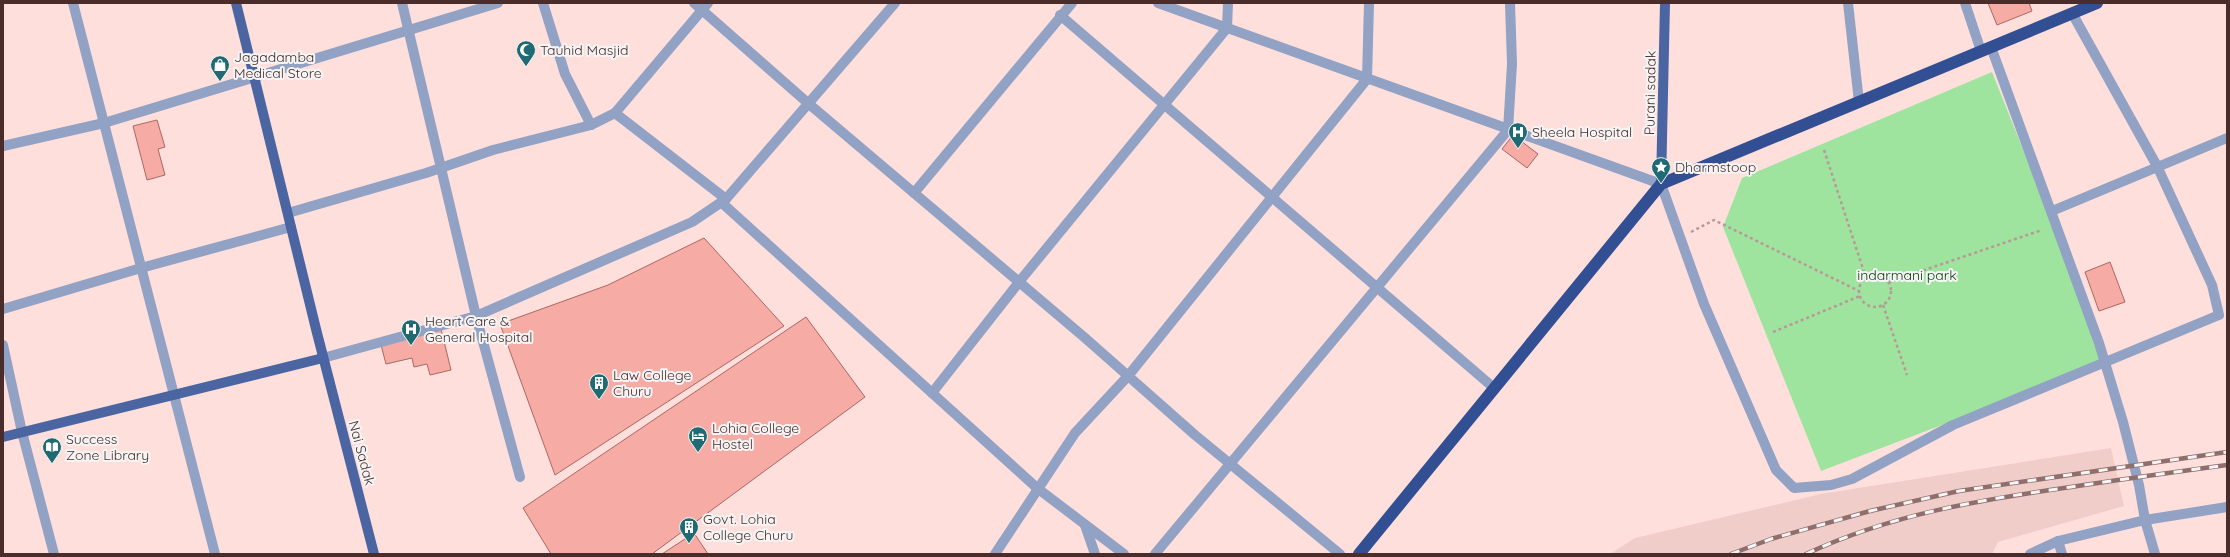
<svg xmlns="http://www.w3.org/2000/svg" width="2230" height="557" viewBox="0 0 2230 557" font-family="Quicksand,sans-serif">
<rect width="100%" height="100%" fill="#ffdfdc"/>
<!-- built -->
<polygon fill="#f0cdc9" points="2111,448 2124,506 1998,542 1992,554 1610,554 1635,538 1821,494"/>
<!-- green -->
<polygon fill="#9ee49f" points="1992,72 2108,362 1821,471 1723,227 1742,178"/>
<!-- building -->
<g fill="#f6aba4" stroke="#ac6762">
<polygon points="1988,3 2029,3 2032,11 1997,25"/>
<polygon points="157,120 165,147 158,149 165,175 147,180 133,126"/>
<polygon points="1513,135 1538,154 1527,168 1502,149"/>
<polygon points="704,238 784,326 555,475 500,324 608,285"/>
<polygon points="2110,262 2125,302 2099,311 2085,272"/>
<polygon points="806,317 865,397 652,554 551,554 523,508"/>
<polygon points="441,329 451,370 430,375 427,364 414,367 412,358 386,364 381,345"/>
<polygon points="694,533 708,554 662,554"/>
</g>
<g fill="none" stroke-linecap="round" stroke-linejoin="round">
<!-- path -->
<g stroke="#b89996" stroke-width="2.5" stroke-dasharray="3 3" stroke-linecap="butt">
<polyline points="1824,150 1866,278"/>
<polyline points="1691,232 1714,220 1859,291"/>
<circle cx="1875" cy="291" r="16"/>
<polyline points="1889,282 2042,230"/>
<polyline points="1883,305 1907,375"/>
<polyline points="1773,332 1860,296"/>
</g>
<!-- minor -->
<g stroke="#91a2c4" stroke-width="10">
<polyline points="73,3 215,554"/>
<polyline points="402,3 476,316 520,477"/>
<polyline points="543,3 565,74 591,125"/>
<polyline points="694,3 809,104 1084,337 1195,435 1340,554"/>
<polyline points="1158,3 1661,184 1704,304 1776,470 1794,488 1831,485 1852,479 1953,425 2219,315 2212,285 2157,166 2072,13"/>
<polyline points="1848,3 1859,102"/>
<polyline points="1965,3 1981,51"/>
<polyline points="1060,15 1494,388"/>
<polyline points="1991,47 2099,343 2123,422 2139,485 2145,520 2155,554"/>
<polyline points="615,113 726,199"/>
<polyline points="3,146 104,123 498,3"/>
<polyline points="914,193 1072,3"/>
<polyline points="721,202 1037,488 1124,554"/>
<polyline points="2052,211 2227,138"/>
<polyline points="288,213 426,173 493,150 591,125 615,113 708,3"/>
<polyline points="3,309 141,268 291,227"/>
<polyline points="3,345 22,432 54,554"/>
<polyline points="323,358 476,316 692,222 726,199 895,3"/>
<polyline points="932,393 1019,282 1227,28 1228,3"/>
<polyline points="1085,525 1095,554"/>
<polyline points="2058,541 2062,554"/>
<polyline points="995,554 1075,433 1128,376 1367,79 1369,3"/>
<polyline points="1155,554 1508,130 1512,64 1510,3"/>
<polyline points="2030,554 2058,541 2145,520 2227,507"/>
</g>
<!-- major -->
<g stroke="#4a65a2" stroke-width="10">
<polyline points="236,3 317,333 374,554"/>
<polyline points="1661,184 1665,3"/>
<polyline points="3,437 323,358"/>
</g>
<!-- highway -->
<polyline stroke="#324f94" stroke-width="12" points="1359,554 1661,184 2097,3"/>
<defs>
<g id="rail">
<polyline points="1731,554 1771,539 1870,511 1959,491 2227,452"/>
<path d="M 1806,554 C 1892,514 1979,500 2071,487 C 2123,479 2175,472 2227,465"/>
</g>
</defs>
<!-- rail casing -->
<use href="#rail" stroke="#8e6f6d" stroke-width="4.5"/>
<!-- rail -->
<use href="#rail" stroke="#f5f5f5" stroke-width="3" stroke-dasharray="9" stroke-linecap="butt"/>
</g>
<!-- icons -->
<defs>
<symbol id="mosque-pin" viewBox="-11 -11 22 30"><path d="M0 17L-7.5 6A9.5 9.5 0 1 1 7.5 6Z" fill="#206b73" stroke="#f5f5f5"/><path d="M3.5-4.9A6 6 0 1 0 3.5 4.9A5 5 0 1 1 3.5-4.9Z" fill="#fff"/></symbol>
<symbol id="shop-pin" viewBox="-11 -11 22 30"><path d="M0 17L-7.5 6A9.5 9.5 0 1 1 7.5 6Z" fill="#206b73" stroke="#f5f5f5"/><path d="M-5-2.5h2.3a2.7 3.5 0 0 1 5.4 0H5L5.5 6h-11ZM-1.5-2.5h3a1.5 2.3 0 0 0-3 0Z" fill="#fff"/></symbol>
<symbol id="hospital-pin" viewBox="-11 -11 22 30"><path d="M0 17L-7.5 6A9.5 9.5 0 1 1 7.5 6Z" fill="#206b73" stroke="#f5f5f5"/><path d="M-5-5h3v3.5h4V-5h3V5h-3V1.5h-4V5h-3Z" fill="#fff"/></symbol>
<symbol id="sight-pin" viewBox="-11 -11 22 30"><path d="M0 17L-7.5 6A9.5 9.5 0 1 1 7.5 6Z" fill="#206b73" stroke="#f5f5f5"/><path d="M0-6L1.8-2.2L6-1.7L2.9 1.2L3.7 5.4L0 3.3L-3.7 5.4L-2.9 1.2L-6-1.7L-1.8-2.2Z" fill="#fff"/></symbol>
<symbol id="building-pin" viewBox="-11 -11 22 30"><path d="M0 17L-7.5 6A9.5 9.5 0 1 1 7.5 6Z" fill="#206b73" stroke="#f5f5f5"/><path d="M-4-6H4V6H1V3H-1V6H-4ZM-2.5-4.3h1.7v1.8h-1.7ZM.8-4.3h1.7v1.8H.8ZM-2.5-1h1.7V.8h-1.7ZM.8-1h1.7V.8H.8Z" fill="#fff"/></symbol>
<symbol id="hotel-pin" viewBox="-11 -11 22 30"><path d="M0 17L-7.5 6A9.5 9.5 0 1 1 7.5 6Z" fill="#206b73" stroke="#f5f5f5"/><path d="M-6-4.5h1.5V1H6V5H4.5V3h-9V5H-6ZM-4 0a1.8 1.8 0 1 1 3.6 0ZM.5 0V-2.5h3Q6-2.5 6 0Z" fill="#fff"/></symbol>
<symbol id="library-pin" viewBox="-11 -11 22 30"><path d="M0 17L-7.5 6A9.5 9.5 0 1 1 7.5 6Z" fill="#206b73" stroke="#f5f5f5"/><path d="M-6-4Q-3-5.5-.7-3.5V5Q-3 3-6 4ZM6-4Q3-5.5 .7-3.5V5Q3 3 6 4Z" fill="#fff"/></symbol>
</defs>
<g fill-rule="evenodd">
<use href="#mosque-pin" x="515" y="39" width="22" height="30"/>
<use href="#shop-pin" x="209" y="54" width="22" height="30"/>
<use href="#hospital-pin" x="1507" y="121" width="22" height="30"/>
<use href="#sight-pin" x="1650" y="156" width="22" height="30"/>
<use href="#hospital-pin" x="400" y="318" width="22" height="30"/>
<use href="#building-pin" x="588" y="372" width="22" height="30"/>
<use href="#hotel-pin" x="687" y="425" width="22" height="30"/>
<use href="#library-pin" x="41" y="436" width="22" height="30"/>
<use href="#building-pin" x="678" y="516" width="22" height="30"/>
</g>
<g text-anchor="middle" dominant-baseline="central" stroke-width="4" stroke-linejoin="round" paint-order="stroke">
<!-- poi labels -->
<g font-size="14" fill="#4a2c2a" stroke="#f5f5f5" text-anchor="start">
<text x="540" y="50">Tauhid Masjid</text>
<text x="234" y="57">Jagadamba<tspan x="234" dy="16">Medical Store</tspan></text>
<text x="1532" y="132">Sheela Hospital</text>
<text x="1675" y="167">Dharmstoop</text>
<text x="425" y="321">Heart Care &amp;<tspan x="425" dy="16">General Hospital</tspan></text>
<text x="613" y="375">Law College<tspan x="613" dy="16">Churu</tspan></text>
<text x="712" y="428">Lohia College<tspan x="712" dy="16">Hostel</tspan></text>
<text x="66" y="439">Success<tspan x="66" dy="16">Zone Library</tspan></text>
<text x="703" y="519">Govt. Lohia<tspan x="703" dy="16">College Churu</tspan></text>
</g>
<!-- street labels -->
<g font-size="14" fill="#4a2c2a" stroke="#f5f5f5">
<text transform="translate(1650 93) rotate(-89)">Purani sadak</text>
<text transform="translate(362 453) rotate(75)">Nai Sadak</text>
</g>
<!-- park labels -->
<g font-size="14" fill="#04380b" stroke="#f5f5f5">
<text x="1907" y="275">indarmani park</text>
</g>
</g>
<!-- border -->
<rect width="2230" height="557" fill="none" stroke="#4a2c2a" stroke-width="8"/>
</svg>
